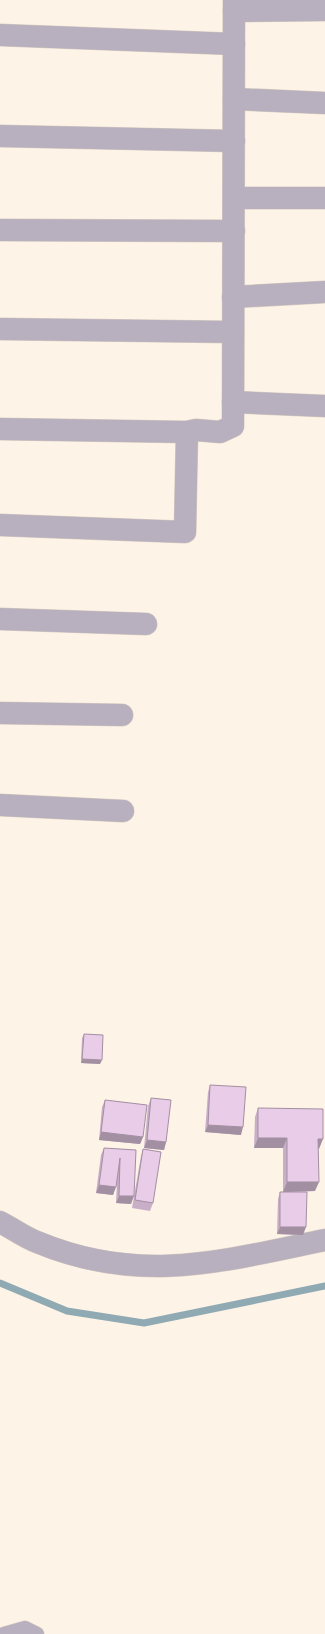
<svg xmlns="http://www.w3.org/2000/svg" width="325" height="1634" viewBox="0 0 325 1634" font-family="Helvetica,sans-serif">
<rect width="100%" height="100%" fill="#fdf3e7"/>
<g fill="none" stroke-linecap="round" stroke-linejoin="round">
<!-- stream -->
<polyline stroke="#8faab2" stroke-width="7" points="0,1283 67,1311 144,1323 325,1286"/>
<defs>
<polyline id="service" points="4,1634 25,1628 37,1634"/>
<g id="minor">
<polyline points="234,11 325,10"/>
<polyline points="0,35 234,44"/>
<polyline points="234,99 325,103"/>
<polyline points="0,136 234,141"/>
<polyline points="234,198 325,198"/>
<polyline points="0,230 234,231"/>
<polyline points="233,297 325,292"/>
<polyline points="0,329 233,332"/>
<polyline points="233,402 325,406"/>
<polyline points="0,429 187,432"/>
<polyline points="0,525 185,532 187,432 196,430 220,432 233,426 234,0"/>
<polyline points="0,619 146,624"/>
<polyline points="0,713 122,715"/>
<polyline points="0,805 123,811"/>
</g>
<path id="tertiary" d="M 0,1222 C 12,1228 24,1237 37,1242 C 140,1285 222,1261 325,1240"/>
</defs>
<!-- service casing -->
<use href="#service" stroke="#d8cec3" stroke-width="15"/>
<!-- minor casing -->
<use href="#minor" stroke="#d8cec3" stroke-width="23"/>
<!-- tertiary casing -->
<use href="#tertiary" stroke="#d8cec3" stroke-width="23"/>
<!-- service -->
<use href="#service" stroke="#b8b0be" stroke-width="14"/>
<!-- minor -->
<use href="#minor" stroke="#b8b0be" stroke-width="22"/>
<!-- tertiary -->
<use href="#tertiary" stroke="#b8b0be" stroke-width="22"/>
</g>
<!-- wall -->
<g fill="#c8afc7">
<polygon points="84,1034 100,1064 81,1063 82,1038"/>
<polygon points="210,1085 241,1135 205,1132 208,1092"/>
<polygon points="151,1098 166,1142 164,1150 144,1148 148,1106"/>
<polygon points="105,1100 143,1137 140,1144 99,1140 102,1107"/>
<polygon points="258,1108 319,1149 318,1149 315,1191 283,1192 283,1148 254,1148 255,1117"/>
<polygon points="104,1148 136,1150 131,1204 116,1203 117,1181 113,1195 96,1193 101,1155"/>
<polygon points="143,1149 153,1203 150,1211 132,1208 141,1156"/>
<polygon points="280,1192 303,1235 277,1234 278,1199"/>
</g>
<!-- shaded-wall -->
<g fill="#a38fa2">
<polygon points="82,1059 102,1060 100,1064 81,1063"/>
<polygon points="208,1125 243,1127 241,1135 205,1132"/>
<polygon points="101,1132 143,1137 140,1144 99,1140"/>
<polygon points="258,1138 287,1138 283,1148 254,1148"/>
<polygon points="318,1139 323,1139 319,1149 315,1149"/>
<polygon points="147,1140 166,1142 164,1150 144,1148"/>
<polygon points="287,1182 319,1182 315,1191 283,1192"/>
<polygon points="99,1185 116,1187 113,1195 96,1193"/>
<polygon points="119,1196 134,1196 131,1204 116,1203"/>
<polygon points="280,1227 306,1227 303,1235 277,1234"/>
</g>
<!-- building -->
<g fill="#e9cce7" stroke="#a38fa2">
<polygon points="84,1034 103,1035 102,1060 82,1059"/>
<polygon points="210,1085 246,1087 243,1127 208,1125"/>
<polygon points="151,1098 171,1100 166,1142 147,1140"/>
<polygon points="105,1100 147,1105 143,1137 101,1132"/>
<polygon points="258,1108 323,1109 323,1139 318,1139 319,1182 287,1182 287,1138 258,1138"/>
<polygon points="104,1148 136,1150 134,1196 119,1196 120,1158 116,1187 99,1185"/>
<polygon points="143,1149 161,1152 153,1203 135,1200"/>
<polygon points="280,1192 307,1192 306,1227 280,1227"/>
</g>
</svg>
